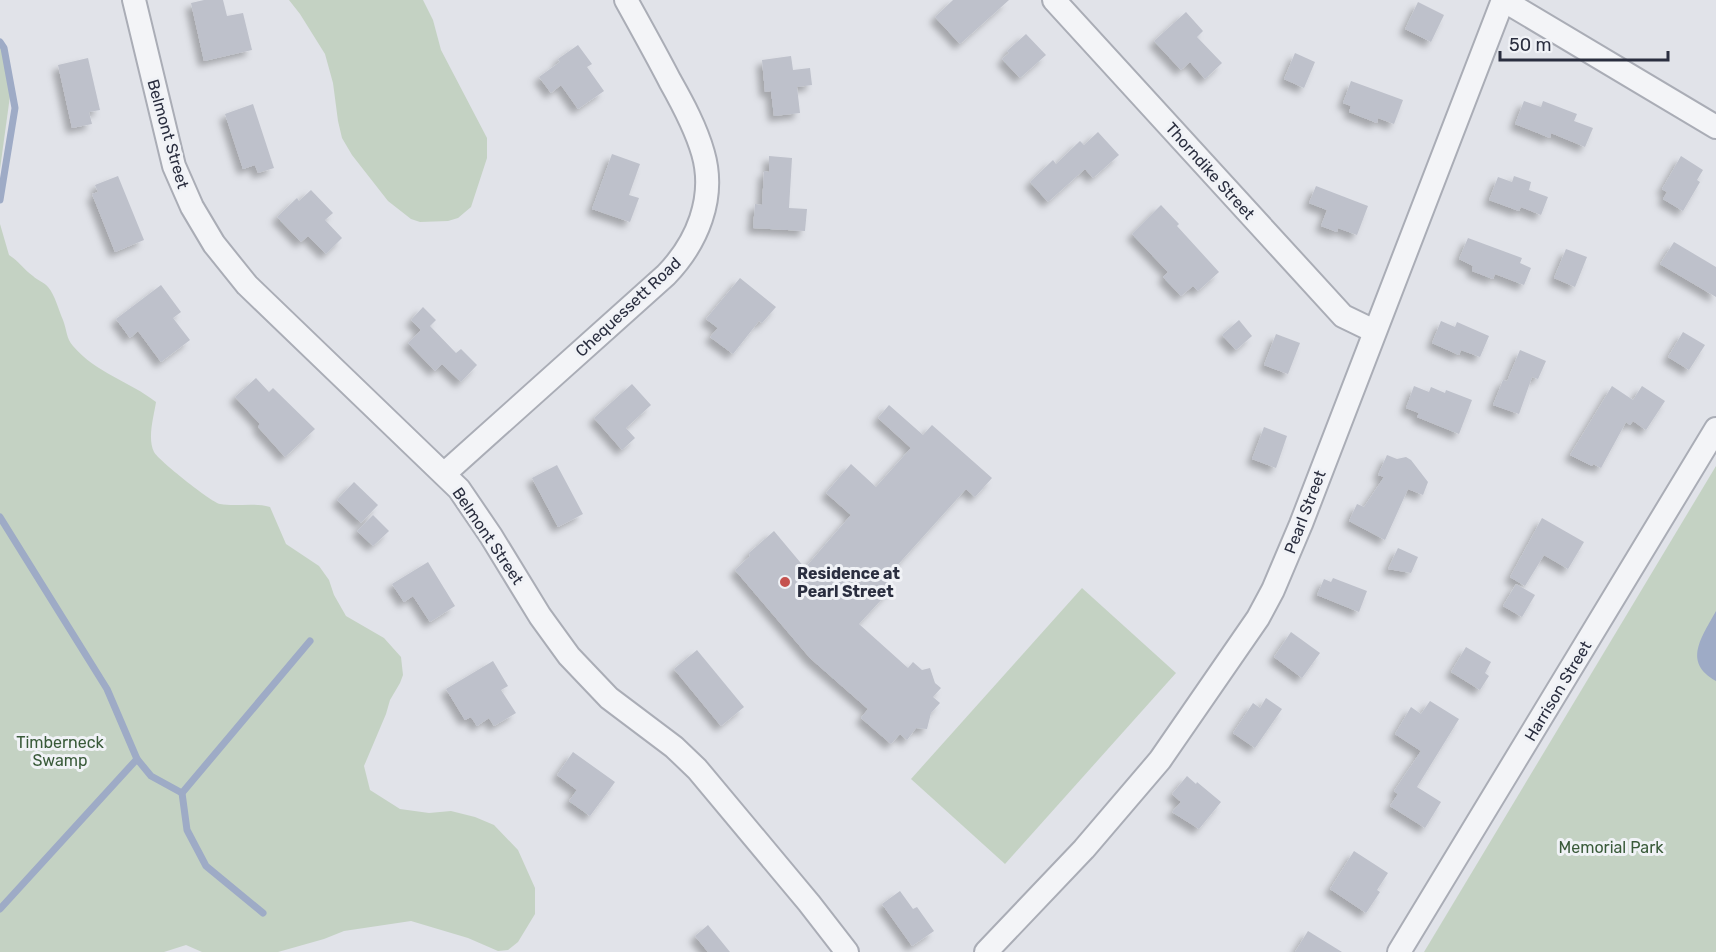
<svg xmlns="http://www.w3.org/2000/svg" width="1716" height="952" viewBox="0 0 1716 952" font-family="Rubik,sans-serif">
<defs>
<filter id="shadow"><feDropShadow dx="-5.5" dy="5.5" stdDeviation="3" flood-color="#0004"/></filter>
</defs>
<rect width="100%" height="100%" fill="#e1e3e9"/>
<!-- green -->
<g fill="#c4d2c3">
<polygon points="289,0 423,0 433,20 441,50 487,138 487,158 471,207 458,218 448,221 420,222 411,219 388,201 352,155 342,138 338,121 333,83 325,54 300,14"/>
<polygon points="0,47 9,66 10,96 0,169"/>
<path d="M 0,224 L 9,255 C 19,261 24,270 33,276 C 37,280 44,282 48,287 C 55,295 59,311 63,320 C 67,330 66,338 73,346 C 96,373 129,381 156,402 C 154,416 147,438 154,452 C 158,460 211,502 220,504 C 237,507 253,502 270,507 L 286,544 L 319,566 L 329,580 L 334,595 L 346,616 L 384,638 L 401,657 L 403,675 L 400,683 L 390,700 L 386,714 L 364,766 L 370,790 L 400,809 L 429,813 L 451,811 L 475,817 L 494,825 L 518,850 L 535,888 L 535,914 L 518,942 L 508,950 L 498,951 L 468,938 L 411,921 L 344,931 L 324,939 L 278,952 L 202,952 L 186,945 L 164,952 L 0,952 Z"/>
<polygon points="1716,466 1716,952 1424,952"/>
<polygon points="1082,588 1176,673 1005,864 911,779"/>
</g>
<!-- water -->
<path fill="#9eabc6" d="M 1716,611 L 1716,681 C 1682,662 1702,637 1716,611 Z"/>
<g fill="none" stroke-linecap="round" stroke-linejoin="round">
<!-- stream -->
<g stroke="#9eabc6" stroke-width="7">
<polyline points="0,42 4,48 15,108 0,200"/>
<polyline points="0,517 107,689 137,759 0,909"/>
<polyline points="137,759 151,776 182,793 310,641"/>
<polyline points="182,793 187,830 206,866 263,913"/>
</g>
</g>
<!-- building -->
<g fill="#bec1cb" filter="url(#shadow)">
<polygon points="204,0 223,0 227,16 243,13 252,50 204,61 191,3"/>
<polygon points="953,0 1009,0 960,44 935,17"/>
<polygon points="1418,2 1444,15 1431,42 1405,29"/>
<polygon points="1186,12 1203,31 1197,37 1222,63 1205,79 1190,62 1181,70 1154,41"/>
<polygon points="1026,34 1046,55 1020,78 1002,59 1009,53 1007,51"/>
<polygon points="578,45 592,64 587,67 604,91 578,109 561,85 551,93 539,77 560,62 558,59"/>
<polygon points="1295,53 1315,62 1304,88 1284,79"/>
<polygon points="791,56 793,70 810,68 812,85 797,87 800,113 774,116 771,91 765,92 762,60"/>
<polygon points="88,58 100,110 89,112 92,124 72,128 58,65"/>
<polygon points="1351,81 1403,100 1394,124 1378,118 1377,123 1349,112 1351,106 1343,103"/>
<polygon points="1524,101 1541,107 1543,101 1577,114 1574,121 1593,128 1585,147 1551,133 1550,138 1515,124"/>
<polygon points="253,104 274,168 258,173 255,165 243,169 225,114"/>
<polygon points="1098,132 1119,155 1093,178 1085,169 1048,202 1030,182 1053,160 1056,164 1080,141 1084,145"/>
<polygon points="612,154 640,164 629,195 639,198 630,222 592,209"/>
<polygon points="769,156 792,158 789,208 807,209 805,231 753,228 755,204 762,205 764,171 769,172"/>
<polygon points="1681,156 1703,170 1697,180 1700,182 1683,211 1663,199 1667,192 1662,189"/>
<polygon points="118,176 144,240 115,252 92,194 98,192 95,185"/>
<polygon points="1514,176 1531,182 1529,190 1548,197 1541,215 1521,207 1519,211 1489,200 1498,177 1512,182"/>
<polygon points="1316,186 1368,206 1357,235 1338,228 1337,232 1321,226 1327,210 1309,203"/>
<polygon points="311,190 333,213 325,220 342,238 326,254 308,236 301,242 277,217 297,198 299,201"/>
<polygon points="1161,205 1179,224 1177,226 1219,272 1198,291 1193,286 1181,296 1163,277 1168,272 1132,234"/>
<polygon points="1468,238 1522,258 1520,263 1531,268 1524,285 1495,274 1493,279 1472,271 1473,266 1459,259"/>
<polygon points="1674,242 1716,267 1716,297 1660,264"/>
<polygon points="1566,249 1587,257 1575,287 1554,278"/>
<polygon points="740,278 776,307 762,323 759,321 733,354 710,337 718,328 706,319"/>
<polygon points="161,285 181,312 173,318 190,340 161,362 138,331 130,338 116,319"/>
<polygon points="423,307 436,320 430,326 456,353 461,349 477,365 461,382 442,364 435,371 408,343 421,330 411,320"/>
<polygon points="1239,320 1252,336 1236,350 1222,335"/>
<polygon points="1441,321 1455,327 1457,322 1489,336 1480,357 1461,350 1459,355 1432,343"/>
<polygon points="1683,332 1705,345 1689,370 1668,357"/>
<polygon points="1276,334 1300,343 1288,374 1264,365"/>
<polygon points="1520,350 1546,361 1538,379 1532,377 1519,414 1493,405 1503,380 1507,381"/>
<polygon points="256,378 269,392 273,388 315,429 285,457 258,427 260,424 235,397"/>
<polygon points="632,384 651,405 626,428 635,438 622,450 594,418"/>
<polygon points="1414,386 1429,392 1431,387 1445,393 1446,390 1472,400 1459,434 1417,417 1419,413 1406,408"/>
<polygon points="1612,386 1633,400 1642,386 1665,401 1646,430 1633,421 1630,425 1626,422 1601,468 1593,464 1592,466 1570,455"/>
<polygon points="889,405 923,435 932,425 992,478 975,497 966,489 885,579 893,587 859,624 908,668 913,662 922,670 930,668 935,683 941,688 933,697 940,703 931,713 927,729 916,728 907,740 900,734 891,744 861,718 868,709 810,658 735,570 750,556 749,553 774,531 805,568 851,515 826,493 851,464 876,487 911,448 878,418"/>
<polygon points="1264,427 1287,436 1276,468 1252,459"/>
<polygon points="1387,455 1397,459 1406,457 1411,460 1428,482 1423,495 1408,489 1385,540 1349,521 1357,504 1364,507 1384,477 1378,475"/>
<polygon points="557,465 583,514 558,527 532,478"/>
<polygon points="354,482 378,505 361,523 337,500"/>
<polygon points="373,515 389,531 373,546 357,531"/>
<polygon points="1542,518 1584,542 1568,569 1544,555 1525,586 1510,577"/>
<polygon points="1398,548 1418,557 1411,573 1388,569"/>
<polygon points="428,562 455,606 430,622 413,596 404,602 392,584"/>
<polygon points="1333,578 1367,591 1359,612 1317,595 1324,579 1331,582"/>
<polygon points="1516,584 1535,595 1522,617 1503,606"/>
<polygon points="1291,632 1320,653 1302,678 1274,657"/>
<polygon points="1466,647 1491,662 1485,673 1489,676 1480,690 1451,672"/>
<polygon points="697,650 744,707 721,726 674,669"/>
<polygon points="493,661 508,686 501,690 516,713 494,726 489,718 477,726 471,717 465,720 446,689"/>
<polygon points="1266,698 1282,709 1255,748 1233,733 1253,703 1260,708"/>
<polygon points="1430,701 1459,719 1417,787 1441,802 1425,828 1390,806 1398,794 1394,791 1421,751 1395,734 1411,707 1421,714"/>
<polygon points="573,752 615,782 590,816 569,801 577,790 557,775"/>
<polygon points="1187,776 1196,784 1197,782 1221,802 1199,829 1172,812 1181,802 1172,794"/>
<polygon points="1354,851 1388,873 1377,890 1380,892 1366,913 1330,889"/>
<polygon points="900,891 913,909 917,907 934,931 912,946 882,904"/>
<polygon points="708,925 730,952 708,952 695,936"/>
<polygon points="1308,931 1342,952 1295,952"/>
</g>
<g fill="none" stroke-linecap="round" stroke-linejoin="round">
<defs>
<g id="minor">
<polyline points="134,0 174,166 192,207 214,244 247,285 459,489 491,536 540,616 569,656 609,698 674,747 697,769 809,903 847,952"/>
<polyline points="1054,0 1343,316 1374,331"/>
<polyline points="1503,0 1716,127"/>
<path d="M 444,474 L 666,275 C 697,243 716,198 703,153 C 696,128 683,104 670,81 C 656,54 641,27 626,0"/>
<polyline points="986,952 1084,849 1160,760 1258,618 1273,590 1301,524 1503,0"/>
<polyline points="1399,952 1716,429"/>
</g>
</defs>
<!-- minor casing -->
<use href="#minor" stroke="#aaadb6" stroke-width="26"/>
<!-- minor -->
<use href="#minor" stroke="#f3f4f7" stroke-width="22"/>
</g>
<!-- markers -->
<circle fill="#c5524f" stroke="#f0f2f6" stroke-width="2" cx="785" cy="582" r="6"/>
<g text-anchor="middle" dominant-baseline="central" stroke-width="6" stroke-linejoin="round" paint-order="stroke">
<!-- street labels -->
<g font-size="16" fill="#2a2e3f" stroke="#f0f2f6">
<text transform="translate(168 134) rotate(74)">Belmont Street</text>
<text transform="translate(1210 171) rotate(48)">Thorndike Street</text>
<text transform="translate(628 307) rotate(-43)">Chequessett Road</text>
<text transform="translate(1305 512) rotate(-69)">Pearl Street</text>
<text transform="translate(488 536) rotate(56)">Belmont Street</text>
<text transform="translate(1558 691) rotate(-59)">Harrison Street</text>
</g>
<!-- poi labels -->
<g font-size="16" font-weight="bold" fill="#2a2e3f" stroke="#f0f2f6" text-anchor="start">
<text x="797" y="573">Residence at<tspan x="797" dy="18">Pearl Street</tspan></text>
</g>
<!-- park labels -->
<g font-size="16" fill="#395a39" stroke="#f0f2f6">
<text x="60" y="742">Timberneck<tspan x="60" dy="18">Swamp</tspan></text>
<text x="1611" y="847">Memorial Park</text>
</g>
</g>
<!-- scale -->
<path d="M1500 51v9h168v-9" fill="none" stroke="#2a2e3f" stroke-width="3"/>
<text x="1509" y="51" font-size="18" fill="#2a2e3f" stroke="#f0f2f6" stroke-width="4.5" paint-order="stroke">50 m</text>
</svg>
